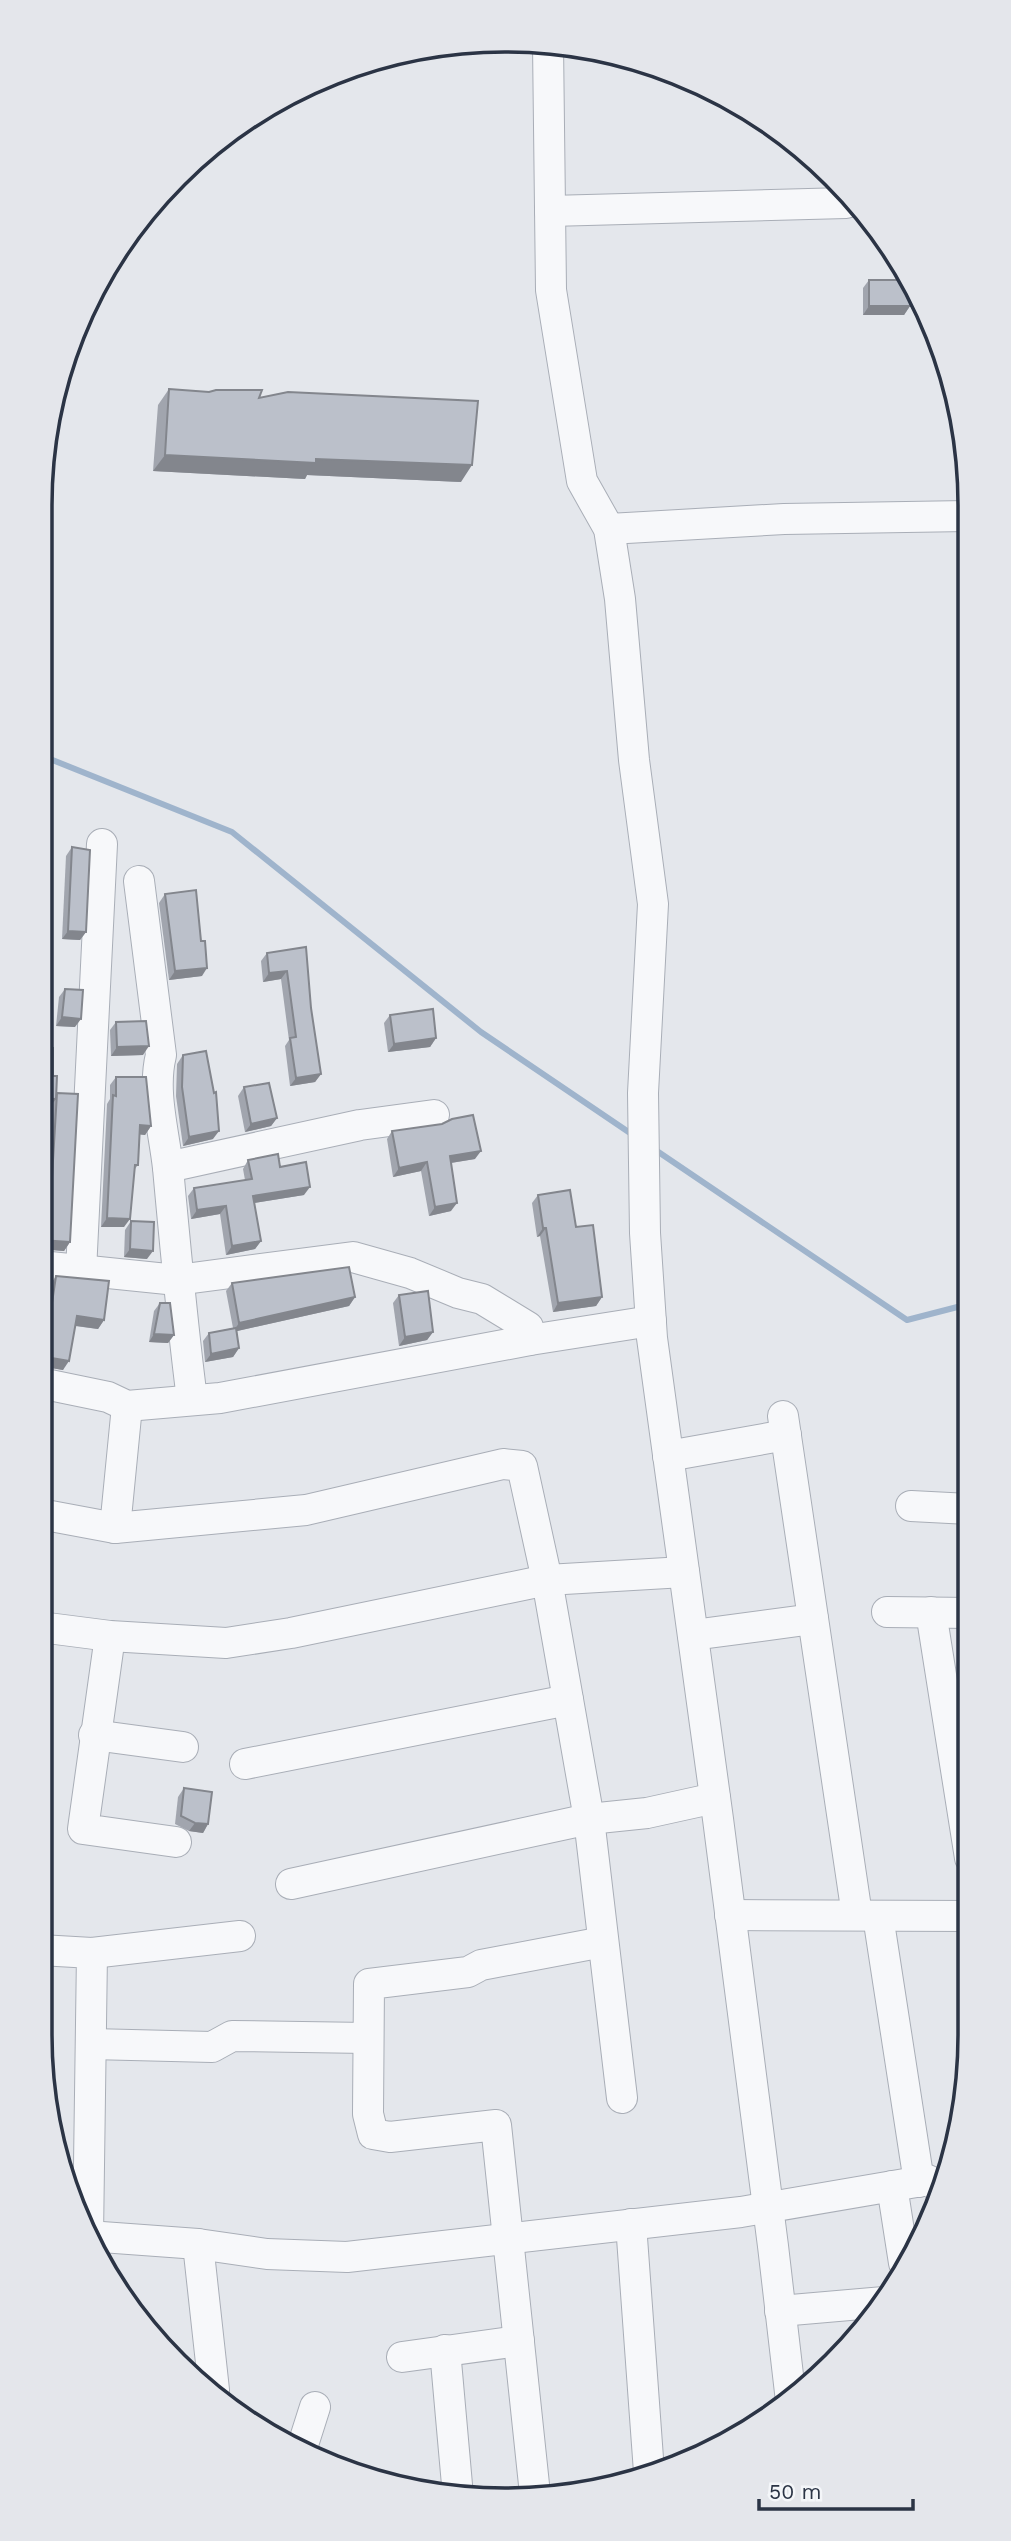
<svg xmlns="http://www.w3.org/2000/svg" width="1011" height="2541" viewBox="0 0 1011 2541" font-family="'Work Sans',sans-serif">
<rect width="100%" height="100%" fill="#e4e7ec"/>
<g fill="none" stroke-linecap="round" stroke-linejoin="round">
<!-- stream -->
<g stroke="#9fb4cc" stroke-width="6">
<polyline points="40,755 232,832 481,1032 633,1135"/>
<polyline points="654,1149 907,1320 969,1304"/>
</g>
<defs>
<g id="minor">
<polyline points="548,44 551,290 582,481 609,529 620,599 634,760 653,904 643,1093 645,1233 652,1338 718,1819 773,2246 791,2401"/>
<polyline points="550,211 846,203 845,190"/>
<polyline points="609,529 784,519 967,516"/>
<path d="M 139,881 L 161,1055 C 152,1091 164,1131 168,1168 C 175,1245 182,1322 192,1399"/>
<polyline points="168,1167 360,1125 434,1115"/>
<polyline points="40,1266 177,1280 353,1257 410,1273 458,1293 482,1299 528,1327 530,1340"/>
<polyline points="81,1271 102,844"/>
<polyline points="40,1383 108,1397 127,1406 220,1398 530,1340 651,1321"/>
<polyline points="783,1416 857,1915"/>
<polyline points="668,1456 786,1435"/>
<polyline points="911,1506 969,1509"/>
<polyline points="40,1514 115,1528 306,1510 503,1464 522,1466 547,1580 589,1819 622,2098"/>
<polyline points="115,1528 127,1406"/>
<polyline points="887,1612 970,1613"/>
<polyline points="931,1612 970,1858"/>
<polyline points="40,1627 110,1636 226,1643 291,1633 547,1580 684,1572"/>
<polyline points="693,1635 813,1619"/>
<polyline points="110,1636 83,1829 176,1842"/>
<polyline points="94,1735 183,1747"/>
<polyline points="245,1764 568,1700"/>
<polyline points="291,1884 589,1819 647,1813 715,1798"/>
<polyline points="730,1915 970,1916"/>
<polyline points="878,1916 919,2182"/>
<polyline points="40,1950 92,1953 88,2236"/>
<polyline points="92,1953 240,1936"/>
<polyline points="91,2044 212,2047 232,2036 367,2038"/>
<polyline points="892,2186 904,2263"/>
<polyline points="631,2224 649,2472"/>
<polyline points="88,2236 198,2244 267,2254 347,2257 741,2212 928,2180 943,2190"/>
<polyline points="198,2244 214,2390"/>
<polyline points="780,2311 884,2302"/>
<polyline points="445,2350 458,2496"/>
<polyline points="402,2357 519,2341"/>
<polyline points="301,2451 315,2407"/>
<polyline points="535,2494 496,2125 390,2137 373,2134 368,2114 369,1984 468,1972 481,1965 603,1942"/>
</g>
</defs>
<!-- minor casing -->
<use href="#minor" stroke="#a9aeb7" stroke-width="32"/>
<!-- minor -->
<use href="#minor" stroke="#f7f8fa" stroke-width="30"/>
</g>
<!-- wall -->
<g fill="#a1a5ae">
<polygon points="869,280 910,306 904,315 863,315 863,288"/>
<polygon points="169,389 259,398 461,482 307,475 305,479 153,471 158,405"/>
<polygon points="72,847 86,932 80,940 62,939 66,856"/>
<polygon points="165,894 202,976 169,980 159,903"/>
<polygon points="306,947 311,1008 321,1074 315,1082 290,1086 285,1046 289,1040 281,979 263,982 261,961 267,953"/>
<polygon points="65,989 75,1027 56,1026 59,997"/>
<polygon points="390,1015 436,1038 430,1047 388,1052 384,1023"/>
<polygon points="116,1022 143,1055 111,1056 110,1030"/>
<polygon points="183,1055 213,1139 183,1146 176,1096 177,1064"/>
<polygon points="53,1076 56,1094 70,1242 64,1251 40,1249 40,1210 45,1210"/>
<polygon points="116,1077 151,1126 145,1135 140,1134 138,1165 134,1170 124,1227 101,1227 107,1104 110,1099 110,1085"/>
<polygon points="244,1087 277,1118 271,1126 245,1132 238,1096"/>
<polygon points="392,1131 475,1159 451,1163 451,1211 429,1216 421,1171 393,1177 387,1139"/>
<polygon points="248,1160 280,1167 304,1195 254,1203 261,1241 255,1249 226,1255 220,1214 191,1219 188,1196 194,1188 245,1180 243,1169"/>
<polygon points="538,1195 576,1227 602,1297 596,1306 553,1312 540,1236 537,1237 532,1203"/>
<polygon points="131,1221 147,1259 124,1257 125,1230"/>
<polygon points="56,1276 104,1320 98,1329 75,1326 63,1370 40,1366 40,1315 45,1316 50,1285"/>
<polygon points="232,1283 355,1297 349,1306 237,1331 239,1348 233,1357 205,1362 203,1341 209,1333 233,1328 226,1291"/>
<polygon points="399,1295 433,1332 427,1340 399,1346 393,1303"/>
<polygon points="160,1303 174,1335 168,1343 149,1342 154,1311"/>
<polygon points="184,1788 208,1824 203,1833 189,1831 175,1824 178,1797"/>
</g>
<!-- shaded-wall -->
<g fill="#83868d">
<polygon points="869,306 910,306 904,315 863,315"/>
<polygon points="165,455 316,459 472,465 461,482 307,475 305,479 153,471"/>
<polygon points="68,931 86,932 80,940 62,939"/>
<polygon points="207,968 202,976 169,980 175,971"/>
<polygon points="287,971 281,979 263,982 269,973"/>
<polygon points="62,1017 81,1019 75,1027 56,1026"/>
<polygon points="436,1038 430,1047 388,1052 394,1044"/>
<polygon points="149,1046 143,1055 111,1056 117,1047"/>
<polygon points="321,1074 315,1082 290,1086 296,1078"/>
<polygon points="40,1098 56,1099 50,1107 40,1106"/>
<polygon points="277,1118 271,1126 245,1132 251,1124"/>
<polygon points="140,1125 151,1126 145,1135 134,1134"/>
<polygon points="219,1131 213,1139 183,1146 189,1137"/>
<polygon points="481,1151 475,1159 444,1164 450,1156"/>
<polygon points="427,1162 421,1171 393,1177 399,1168"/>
<polygon points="310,1187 304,1195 247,1204 253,1196"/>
<polygon points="457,1203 451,1211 429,1216 435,1207"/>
<polygon points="226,1206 220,1214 191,1219 197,1210"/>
<polygon points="107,1218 130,1219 124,1227 101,1227"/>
<polygon points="543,1228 546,1228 540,1236 537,1237"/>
<polygon points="40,1240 70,1242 64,1251 40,1249"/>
<polygon points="261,1241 255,1249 226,1255 232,1246"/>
<polygon points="130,1249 153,1251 147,1259 124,1257"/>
<polygon points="355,1297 349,1306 233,1332 239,1323"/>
<polygon points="602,1297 596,1306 553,1312 558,1303"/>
<polygon points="77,1316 104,1320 98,1329 70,1325"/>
<polygon points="433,1332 427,1340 399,1346 405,1337"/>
<polygon points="154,1334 174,1335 168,1343 149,1342"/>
<polygon points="239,1348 233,1357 205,1362 211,1354"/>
<polygon points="40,1356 69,1361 63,1370 40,1366"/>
<polygon points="195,1823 208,1824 203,1833 189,1831"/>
</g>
<!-- building -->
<g fill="#bbc0ca" stroke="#83868d" stroke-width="2">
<polygon points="869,280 909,280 910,306 869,306"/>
<polygon points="169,389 209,392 216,390 262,390 259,398 288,392 478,401 472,465 316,459 316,463 165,455"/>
<polygon points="72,847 90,850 86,932 68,931"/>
<polygon points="196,890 201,941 205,941 207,968 175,971 165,894"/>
<polygon points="306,947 311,1008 321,1074 296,1078 290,1038 296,1037 287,971 269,973 267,953"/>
<polygon points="65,989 83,990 81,1019 62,1017"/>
<polygon points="433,1009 436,1038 394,1044 390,1015"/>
<polygon points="146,1021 149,1046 117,1047 116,1022"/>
<polygon points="40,1047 53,1048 53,1076 57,1076 56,1099 40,1098"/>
<polygon points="206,1051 214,1093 216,1092 219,1131 189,1137 182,1087 183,1055"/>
<polygon points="116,1077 146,1077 151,1126 140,1125 138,1165 135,1165 130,1219 107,1218 113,1095 116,1096"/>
<polygon points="269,1083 277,1118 251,1124 244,1087"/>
<polygon points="57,1093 78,1094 70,1242 40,1240 40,1210 50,1211"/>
<polygon points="473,1115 481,1151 450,1156 457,1203 435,1207 427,1162 399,1168 392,1131 442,1124 452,1119"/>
<polygon points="278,1154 280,1167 306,1162 310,1187 253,1196 261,1241 232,1246 226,1206 197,1210 194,1188 252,1179 248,1160"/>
<polygon points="570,1190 576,1227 593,1225 602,1297 558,1303 546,1228 543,1228 538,1195"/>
<polygon points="131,1221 154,1222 153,1251 130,1249"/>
<polygon points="349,1267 355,1297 239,1323 232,1283"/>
<polygon points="56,1276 109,1281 104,1320 77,1316 69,1361 40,1356 40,1315 50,1316"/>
<polygon points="428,1291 433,1332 405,1337 399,1295"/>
<polygon points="160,1303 170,1303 174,1335 154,1334"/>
<polygon points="236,1328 239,1348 211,1354 209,1333"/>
<polygon points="184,1788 212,1792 208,1824 195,1823 181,1816"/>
</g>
<!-- crop -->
<path d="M0 0H1011V2541H0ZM505 52H505A453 453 0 0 1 958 505V2035A453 453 0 0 1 505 2488H505A453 453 0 0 1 52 2035V505A453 453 0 0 1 505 52Z" fill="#e4e6eb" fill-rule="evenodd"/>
<path fill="none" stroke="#2b3445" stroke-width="3.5" d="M505 52H505A453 453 0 0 1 958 505V2035A453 453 0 0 1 505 2488H505A453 453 0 0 1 52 2035V505A453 453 0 0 1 505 52Z"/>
<!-- scale -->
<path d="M759 2499v10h154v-10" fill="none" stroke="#2b3445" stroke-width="3.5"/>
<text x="769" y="2499" font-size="21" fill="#2b3445" stroke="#f4f6f9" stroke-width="5" paint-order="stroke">50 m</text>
</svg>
